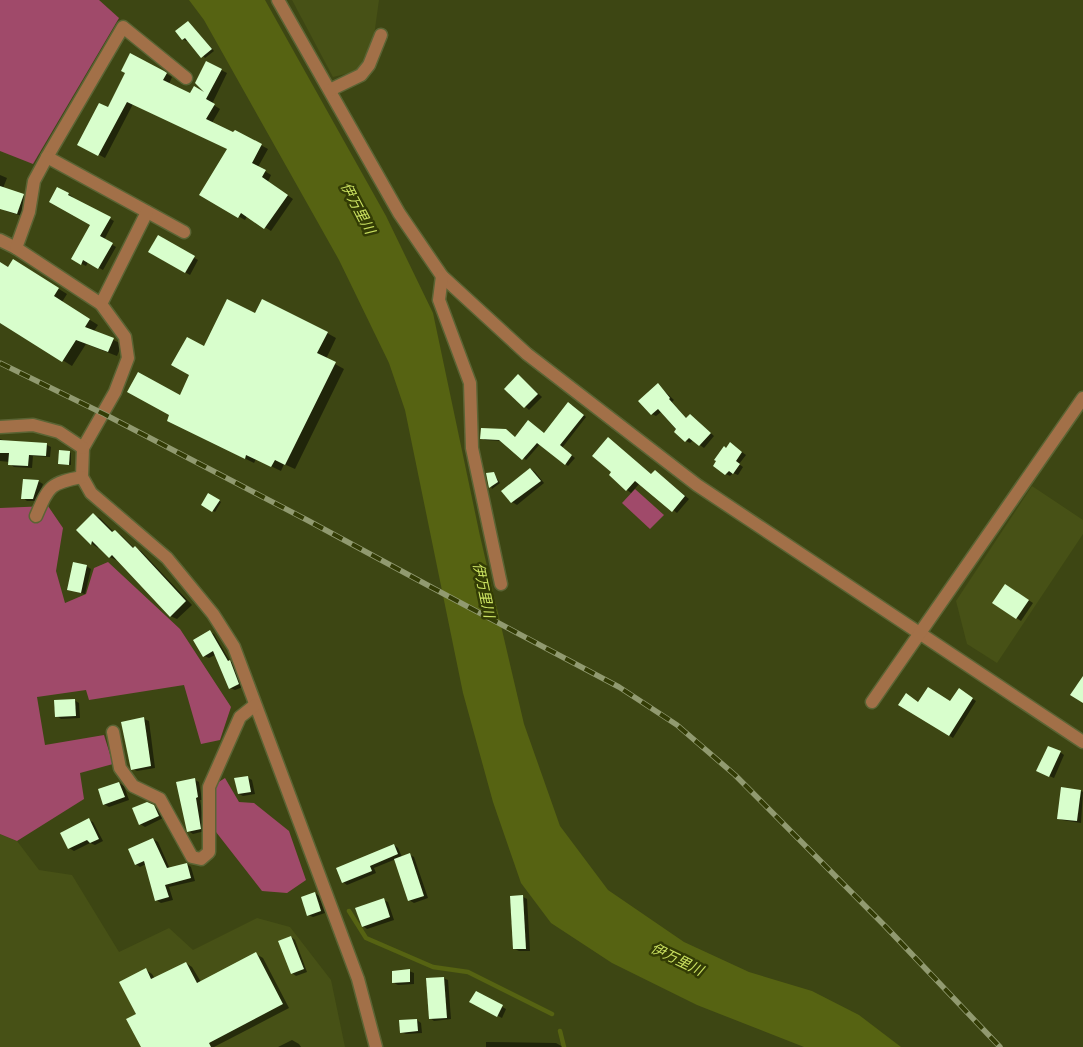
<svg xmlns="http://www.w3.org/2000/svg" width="1083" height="1047" viewBox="0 0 1083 1047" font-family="Poppins,'Noto Sans JP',sans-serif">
<rect width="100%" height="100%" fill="#3d4613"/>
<!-- built -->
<g fill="#475116">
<polygon points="292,0 379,0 374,36 358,71 333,77"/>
<polygon points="1032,486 1083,520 1083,534 997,663 967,644 956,601"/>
<polygon points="0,834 17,841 39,870 72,875 119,952 169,928 193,950 257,918 290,927 331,980 345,1047 0,1047"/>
</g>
<!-- green -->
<g fill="#a04a6a">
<polygon points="0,0 99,0 119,18 33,164 0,151"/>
<polygon points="635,489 664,515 650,529 622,503"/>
<polygon points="48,506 63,528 56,571 65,603 86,594 94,568 108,562 180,629 231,707 220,740 201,744 184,685 89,700 86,690 37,697 45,745 104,735 113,764 80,773 84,799 17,841 0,834 0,508"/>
<polygon points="225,778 239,802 254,803 289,831 306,880 287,893 262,891 216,832 214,785"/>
</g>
<!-- water -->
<polygon fill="#566312" points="189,0 265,0 386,216 433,313 480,536 524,724 560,826 608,890 684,942 749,972 812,991 859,1015 901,1047 804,1047 697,1005 612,963 551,923 521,883 493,802 463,693 405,410 389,363 339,260 204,20"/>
<!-- shadow -->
<g fill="#0007">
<polygon points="188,22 214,51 205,58 188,40 186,41 183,39"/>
<polygon points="221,70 227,73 212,104 220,109 212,123 234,134 235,131 268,149 258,167 271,175 268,182 293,199 271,231 247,216 245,220 201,195 228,149 133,104 105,158 79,144 109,109 164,72 172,77 169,84 191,95 194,88 209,96 197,83"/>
<polygon points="0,175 7,178 3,188 28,198 22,216 6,211 0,205"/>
<polygon points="58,188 73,197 72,198 114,221 104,240 116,247 103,270 88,262 86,266 72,259 91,225"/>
<polygon points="158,237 198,260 190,275 149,252"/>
<polygon points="0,263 8,269 22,266 67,294 62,302 98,325 94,331 122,344 117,356 86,344 72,366 0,321"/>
<polygon points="256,315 327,333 336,338 326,359 344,369 295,469 284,464 281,471 256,459 254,463 178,425 180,397 204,348"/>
<polygon points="519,376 542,397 529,410 506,389"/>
<polygon points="658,385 674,400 672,402 687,419 694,418 714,436 704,448 693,440 690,443 686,441 661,412 656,416 652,414"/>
<polygon points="572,405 586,417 562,448 575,458 568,466 540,444 526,460 503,441 485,440 482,438 516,438 545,434"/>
<polygon points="0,439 9,442 47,445 51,447 50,457 33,456 32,468 14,467 10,464 10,462 0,461"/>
<polygon points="612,441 652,475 659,474 689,499 677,513 640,483 631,493 627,490 613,472"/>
<polygon points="735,447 746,455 739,464 743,467 738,475 733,473 730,476 726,474 727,449"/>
<polygon points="69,452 71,453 71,465 59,464"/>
<polygon points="531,469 535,472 544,483 517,505 512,502 503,491"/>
<polygon points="494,474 500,483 492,489 487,475"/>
<polygon points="38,481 43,484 37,501 27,501 23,498"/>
<polygon points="209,494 221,502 215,512 202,505"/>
<polygon points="93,515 100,518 114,532 115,531 121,535 134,548 141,551 192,605 177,619 170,616 118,559 116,560 110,557 98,545 98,548 92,544 78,530"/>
<polygon points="86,566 91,569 85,594 68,589"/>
<polygon points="1006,585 1033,603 1021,621 994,603"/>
<polygon points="210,632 214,634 230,661 235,664 243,687 235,690 230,688 215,655 209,658 204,656"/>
<polygon points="959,690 976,701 953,738 900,704 951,702"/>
<polygon points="74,700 79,703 80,718 61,719 57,716"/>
<polygon points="144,719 149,721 155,768 137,771 133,769"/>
<polygon points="1060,752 1064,755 1054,778 1042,773"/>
<polygon points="247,777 252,780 255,794 243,796 239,794"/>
<polygon points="195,780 199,782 202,800 200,800 205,831 193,834 188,831"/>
<polygon points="119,783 124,786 129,800 109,807 104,804"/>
<polygon points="1081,791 1083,792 1081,823 1062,820 1058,818"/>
<polygon points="147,803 159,809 163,818 145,827 140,824"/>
<polygon points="88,820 93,822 103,841 95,845 90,843 74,851 69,848"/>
<polygon points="153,839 158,842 170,869 187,864 191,867 195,881 169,887 173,900 161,903 156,900 146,864 140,867 136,864"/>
<polygon points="394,845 398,848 402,857 410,855 414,857 428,898 414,903 409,900 396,859 374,868 376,873 347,885 343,882"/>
<polygon points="315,893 319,896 325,913 313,917 308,915"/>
<polygon points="523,897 527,899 530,951 519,951 515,949"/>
<polygon points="383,900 388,902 394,920 367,929 363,926"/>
<polygon points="291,937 295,940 307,972 296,976 292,973"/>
<polygon points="256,954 263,958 289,1008 214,1047 142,1047 138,1015 146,970 152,974 155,979 186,963 192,967 201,982"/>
<polygon points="409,971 414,973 414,984 398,985 394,983"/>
<polygon points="443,978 448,980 451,1019 434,1021 430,1018"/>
<polygon points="476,993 506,1009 502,1018 471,1002"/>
<polygon points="417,1020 421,1023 422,1033 406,1034 401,1032"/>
<polygon points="292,1040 299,1044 301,1047 278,1047"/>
<polygon points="486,1042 556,1043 563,1047 486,1047"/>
</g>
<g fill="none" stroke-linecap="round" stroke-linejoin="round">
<!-- stream -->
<g stroke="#566312" stroke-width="4.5">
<polyline points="349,911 366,938 433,967 468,972 552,1014"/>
<polyline points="560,1031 564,1047"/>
</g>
</g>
<!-- building -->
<g fill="#d8fecc">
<polygon points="188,21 212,49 201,58 185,38 182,40 175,31"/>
<polygon points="130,53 164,71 167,73 163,80 190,93 194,86 204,92 195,83 206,61 222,69 206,99 215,104 206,119 233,132 235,130 262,144 252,163 266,170 262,177 288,195 264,229 241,213 238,218 199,195 227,149 127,102 98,156 77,145 99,103 108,107 125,73 121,71"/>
<polygon points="0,186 24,194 17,214 0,209"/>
<polygon points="57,187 69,193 68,195 111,217 100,236 113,243 98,269 83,260 81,265 71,259 90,225 49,202"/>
<polygon points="158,235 195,256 185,273 148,252"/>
<polygon points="13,259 59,288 54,296 90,319 85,327 114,338 108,352 76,340 62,362 0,323 0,262 8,267"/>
<polygon points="227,299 255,313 262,299 328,332 317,353 336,362 285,465 275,460 271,467 246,455 245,459 167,421 169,415 127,392 138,372 180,395 189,375 171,365 187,337 204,346"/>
<polygon points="518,374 538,394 524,408 504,389"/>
<polygon points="658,383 670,398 669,399 686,418 690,414 711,433 699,446 689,438 685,442 674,432 676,429 658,409 651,415 638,401"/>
<polygon points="568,402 584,415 560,445 572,455 565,465 537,443 522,460 499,440 480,439 481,428 506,429 515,437 528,420 544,433"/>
<polygon points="608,437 651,474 655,470 685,496 672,512 635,481 626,491 609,475 611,472 592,456"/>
<polygon points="0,440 47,443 46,456 29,455 28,466 8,465 9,453 0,453"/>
<polygon points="730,442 742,452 736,461 740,464 733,474 729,471 725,475 713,466 716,461 714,460 724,446 726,448"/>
<polygon points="59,450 70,451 69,465 58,464"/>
<polygon points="530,468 541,481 511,503 501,491"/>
<polygon points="494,472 498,482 489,488 486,473"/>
<polygon points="23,479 39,480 33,499 21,499"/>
<polygon points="208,493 220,500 212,512 201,505"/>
<polygon points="93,513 112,532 115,530 133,548 135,546 186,601 170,617 112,555 109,558 92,541 91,545 76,530"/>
<polygon points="73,562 87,565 81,593 67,590"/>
<polygon points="1005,584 1029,600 1016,619 992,603"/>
<polygon points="210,630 228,661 230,660 239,684 229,689 213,651 203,657 193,640"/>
<polygon points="1083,676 1083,703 1070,695"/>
<polygon points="928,687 950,701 959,688 973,698 949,736 898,705 906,693 918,702"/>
<polygon points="75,699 76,716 55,717 54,700"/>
<polygon points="144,717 151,766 131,770 121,722"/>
<polygon points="1048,746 1061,751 1049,777 1036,771"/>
<polygon points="248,776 251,792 238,794 234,778"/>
<polygon points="195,778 198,797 196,798 201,829 187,832 176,782"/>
<polygon points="119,782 125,797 103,805 98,789"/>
<polygon points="1061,787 1081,790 1077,821 1057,819"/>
<polygon points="147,802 154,805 159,816 139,825 132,808"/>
<polygon points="89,818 99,839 90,843 87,840 68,849 60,833"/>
<polygon points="153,838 167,868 187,863 191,878 165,885 169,897 155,901 144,861 135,865 128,849"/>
<polygon points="394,844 398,854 370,866 372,871 342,883 336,868"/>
<polygon points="410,853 424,896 408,901 394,859"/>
<polygon points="315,892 321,911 307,916 301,897"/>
<polygon points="523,895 526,949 513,949 510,896"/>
<polygon points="384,898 390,917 362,927 355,908"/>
<polygon points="291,936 304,969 291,974 278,941"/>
<polygon points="256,952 283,1004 209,1043 211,1047 141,1047 126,1019 136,1014 119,982 146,968 151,979 186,962 197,983"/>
<polygon points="410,969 410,982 392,983 392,971"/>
<polygon points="444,977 447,1018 429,1019 426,978"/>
<polygon points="476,991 503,1005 497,1017 469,1002"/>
<polygon points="417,1019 418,1031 400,1033 399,1020"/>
</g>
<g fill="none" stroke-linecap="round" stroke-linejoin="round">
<defs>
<g id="minor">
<polyline points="278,0 399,213 442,276 527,354 697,485 1083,742"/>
<polyline points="330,90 361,75 369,65 381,35"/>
<polyline points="184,232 47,157 123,27 186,78"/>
<polyline points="0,240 16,248 101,304 125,337 128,358 115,392 83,448 82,477 91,493 167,558 213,614 234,647 358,979 376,1047"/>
<polyline points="16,248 29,212 34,181 47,157"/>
<polyline points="442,276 439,300 470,383 472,448 501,584"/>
<polyline points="101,304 147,212"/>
<polyline points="0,427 33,425 59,432 83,448"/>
<path d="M 36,516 C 49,486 50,483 82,477"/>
<polyline points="872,702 1083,398"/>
<polyline points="113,732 120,768 133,786 160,799 192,857 201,859 209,852 209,787 240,717 255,705"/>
</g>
</defs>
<!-- minor casing -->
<use href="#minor" stroke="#5b6434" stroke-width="15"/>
<!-- minor -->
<use href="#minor" stroke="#a27048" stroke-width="12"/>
<defs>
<polyline id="rail" points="0,363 104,414 307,520 444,594 619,687 677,725 735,775 886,927 1000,1047"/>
</defs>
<!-- rail casing -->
<use href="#rail" stroke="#919a70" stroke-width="5.5"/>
<!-- rail -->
<use href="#rail" stroke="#333c05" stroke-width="4" stroke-dasharray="11" stroke-linecap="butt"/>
</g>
<g text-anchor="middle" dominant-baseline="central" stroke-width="5" stroke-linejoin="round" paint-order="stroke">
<!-- water labels -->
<g font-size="14" font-style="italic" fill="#cce361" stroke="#333c05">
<text transform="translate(358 208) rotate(62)">伊万里川</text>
<text transform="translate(484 590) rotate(78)">伊万里川</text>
<text transform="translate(677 959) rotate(26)">伊万里川</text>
</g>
</g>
</svg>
